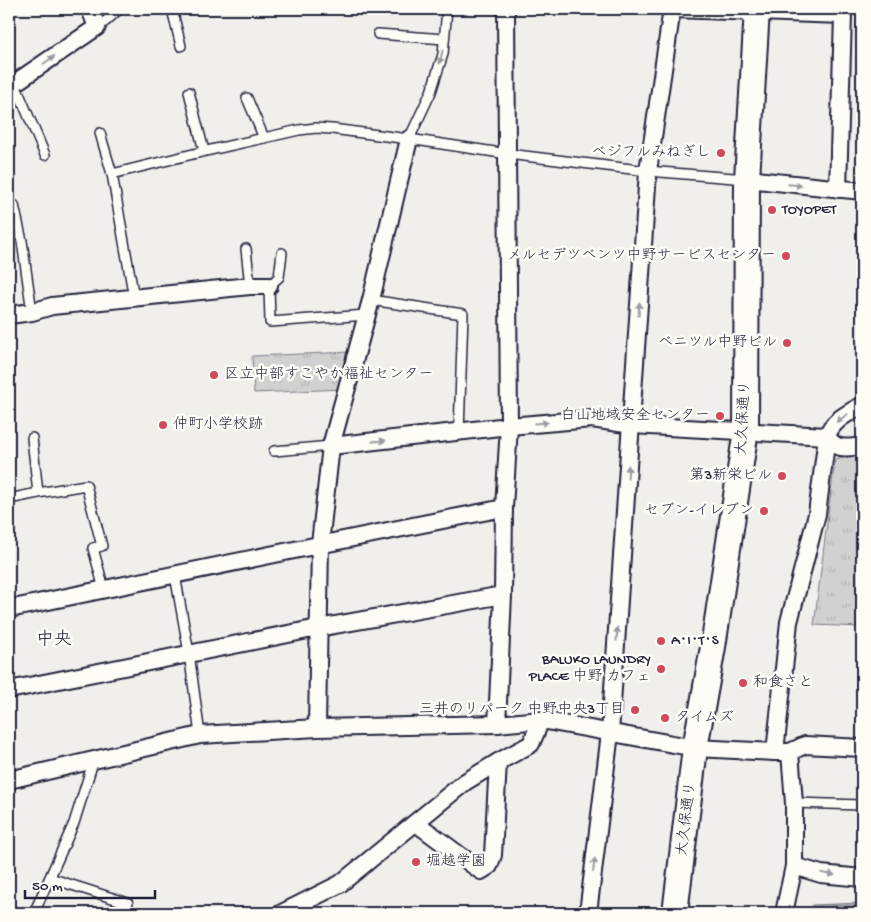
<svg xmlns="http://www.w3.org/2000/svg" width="871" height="922" viewBox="0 0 871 922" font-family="'Gochi Hand','Klee One',sans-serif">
<defs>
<pattern id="park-tufts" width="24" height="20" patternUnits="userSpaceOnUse" patternTransform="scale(1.25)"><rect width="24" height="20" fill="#d2d1d1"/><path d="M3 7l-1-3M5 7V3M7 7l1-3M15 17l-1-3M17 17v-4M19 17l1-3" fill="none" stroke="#b4b3b4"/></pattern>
<pattern id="water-ripples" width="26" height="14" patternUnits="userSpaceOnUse" patternTransform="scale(1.25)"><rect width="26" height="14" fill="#a9a9b0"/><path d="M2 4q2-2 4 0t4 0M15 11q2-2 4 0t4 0" fill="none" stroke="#898990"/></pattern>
</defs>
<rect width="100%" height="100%" fill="#f0efec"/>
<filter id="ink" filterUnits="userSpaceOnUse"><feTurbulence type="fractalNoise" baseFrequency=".02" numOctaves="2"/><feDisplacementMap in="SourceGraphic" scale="10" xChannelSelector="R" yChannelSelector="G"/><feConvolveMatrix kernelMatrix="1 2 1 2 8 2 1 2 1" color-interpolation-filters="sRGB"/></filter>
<g filter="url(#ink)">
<!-- park -->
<g fill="url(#park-tufts)" stroke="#7a7a86">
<polygon points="352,352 343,389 254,393 252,356"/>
<polygon points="862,454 862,627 814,625 835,460"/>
</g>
<!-- water -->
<polygon fill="url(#water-ripples)" stroke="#737381" points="862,903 862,913 812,913 812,905"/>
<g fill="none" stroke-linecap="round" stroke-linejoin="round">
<defs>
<g id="lane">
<polyline points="172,9 181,46"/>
<polyline points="97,27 106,21 119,9"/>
<polyline points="378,34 444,39"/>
<polyline points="15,84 45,155"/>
<polyline points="189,92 204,151"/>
<polyline points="247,98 264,138"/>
<polyline points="100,133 112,174"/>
<polyline points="409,139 431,92 443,54 447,9"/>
<polyline points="14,205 22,241 32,312"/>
<polyline points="246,249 250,286"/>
<polyline points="282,253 279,277 269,286 270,322 367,315"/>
<polyline points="134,298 112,174 193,154 299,130 316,128 332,129 409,139 508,154 648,171 746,179"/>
<polyline points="371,300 463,314 459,432"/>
<polyline points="32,438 38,493"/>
<polyline points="274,451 331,446"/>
<polyline points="9,499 38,493 86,485 102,546 93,548 104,589"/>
<polyline points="175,575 189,653 200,735"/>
<polyline points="794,803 862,805"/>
<polyline points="50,878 128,903"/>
<polyline points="34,913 74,823 94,759"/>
</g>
<g id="street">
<polyline points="674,9 843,15 838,189"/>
<polyline points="9,87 97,27 90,9"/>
<polyline points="747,179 862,191"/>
<polyline points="9,315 32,312 52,306 250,286 269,286"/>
<path d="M 331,446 L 509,426 L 592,419 L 632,425 L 827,436 C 836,451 846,448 862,446"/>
<path d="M 9,609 C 174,575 339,540 504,508"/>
<polyline points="9,690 318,628 503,595"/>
<polyline points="497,724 503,595 504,508 509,426 506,9"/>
<polyline points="317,728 320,544 331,446 371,300 409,139"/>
<path d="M 775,752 L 789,622 L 817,514 L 827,436 C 832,420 849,413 862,405"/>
<polyline points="9,780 200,735 317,728 497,724 541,720 695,748 775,752 790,752 805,745 862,748"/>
<polyline points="416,823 481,871 489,866 493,855 498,762"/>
<polyline points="794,866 821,874 862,878"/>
<polyline points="282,913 340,884 465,782 498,762 531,744 541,720"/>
<polyline points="588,913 610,733 648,171 672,9"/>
<polyline points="784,913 794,866 794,803 790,752"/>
</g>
<polyline id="secondary" points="675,913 695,748 713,647 746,430 747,179 757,9"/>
</defs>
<!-- lane casing -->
<use href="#lane" stroke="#22223b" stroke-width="12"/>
<!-- street casing -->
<use href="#street" stroke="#22223b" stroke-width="20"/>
<!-- secondary casing -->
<use href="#secondary" stroke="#22223b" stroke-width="28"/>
<!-- lane -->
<use href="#lane" stroke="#fdfcf7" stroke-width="9"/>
<!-- street -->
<use href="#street" stroke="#fdfcf7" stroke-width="16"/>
<!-- secondary -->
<use href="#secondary" stroke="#fdfcf7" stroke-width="24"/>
</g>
<!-- one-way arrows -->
<defs><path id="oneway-solid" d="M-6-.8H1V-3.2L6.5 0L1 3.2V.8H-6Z" transform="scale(1.25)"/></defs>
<g fill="#9a9aa2">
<use href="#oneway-solid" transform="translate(441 57) rotate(104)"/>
<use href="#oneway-solid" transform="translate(49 60) rotate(-35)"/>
<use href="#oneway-solid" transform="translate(795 185) rotate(5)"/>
<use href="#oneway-solid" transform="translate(639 309) rotate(-86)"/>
<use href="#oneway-solid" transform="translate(842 418) rotate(145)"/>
<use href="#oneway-solid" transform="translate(541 423) rotate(-4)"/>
<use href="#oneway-solid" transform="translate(379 441) rotate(-6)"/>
<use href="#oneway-solid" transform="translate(628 472) rotate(-86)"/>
<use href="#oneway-solid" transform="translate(617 634) rotate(-86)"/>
<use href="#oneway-solid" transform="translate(594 865) rotate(-83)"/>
<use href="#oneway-solid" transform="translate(828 874) rotate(9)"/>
</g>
</g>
<!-- markers -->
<g fill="#d1495b" stroke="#fdfcf7" stroke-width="2">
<circle cx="721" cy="153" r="5"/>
<circle cx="772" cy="210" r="5"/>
<circle cx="786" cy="256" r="5"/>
<circle cx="787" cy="343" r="5"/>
<circle cx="214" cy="375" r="5"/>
<circle cx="720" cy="416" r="5"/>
<circle cx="163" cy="425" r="5"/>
<circle cx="782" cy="476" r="5"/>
<circle cx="764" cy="511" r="5"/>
<circle cx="661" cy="641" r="5"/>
<circle cx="661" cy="669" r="5"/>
<circle cx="743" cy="683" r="5"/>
<circle cx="635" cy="710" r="5"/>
<circle cx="665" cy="718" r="5"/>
<circle cx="416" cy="862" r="5"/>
</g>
<g text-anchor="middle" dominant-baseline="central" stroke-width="5" stroke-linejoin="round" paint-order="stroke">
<!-- poi labels -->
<g font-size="15" fill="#22223b" stroke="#fdfcf7" text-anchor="end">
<text x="711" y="153">ベジフルみねぎし</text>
<text x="782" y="210" text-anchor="start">TOYOPET</text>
<text x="776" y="256">メルセデツベンツ中野サービスセンター</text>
<text x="777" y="343">ベニツル中野ビル</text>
<text x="224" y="375" text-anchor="start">区立中部すこやか福祉センター</text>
<text x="710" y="416">白山地域安全センター</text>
<text x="173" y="425" text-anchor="start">仲町小学校跡</text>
<text x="772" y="476">第3新栄ビル</text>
<text x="754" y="511">セブン-イレブン</text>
<text x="671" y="641" text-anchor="start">A･I･T･S</text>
<text x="651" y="660">BALUKO LAUNDRY<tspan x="651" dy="17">PLACE 中野 カフェ</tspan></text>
<text x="753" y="683" text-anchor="start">和食さと</text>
<text x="625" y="710">三井のリパーク 中野中央3丁目</text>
<text x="675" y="718" text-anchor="start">タイムズ</text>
<text x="426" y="862" text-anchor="start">堀越学園</text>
</g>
<!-- street labels -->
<g font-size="15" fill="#22223b" stroke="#fdfcf7">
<text transform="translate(744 418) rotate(-87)">大久保通り</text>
<text transform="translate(687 819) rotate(-83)">大久保通り</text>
</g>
<!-- quarter labels -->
<g font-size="18" fill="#22223b" stroke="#fdfcf7">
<text x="54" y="640">中央</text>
</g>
</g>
<!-- margin -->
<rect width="871" height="922" fill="none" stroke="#fdfcf7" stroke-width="30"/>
<rect x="15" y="15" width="841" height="892" fill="none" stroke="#22223b" stroke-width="2" filter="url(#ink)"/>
<!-- scale -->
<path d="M25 890v8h130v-8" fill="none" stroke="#22223b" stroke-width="2.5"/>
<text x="32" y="890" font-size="15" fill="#22223b" stroke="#fdfcf7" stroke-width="4" paint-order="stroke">50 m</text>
</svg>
